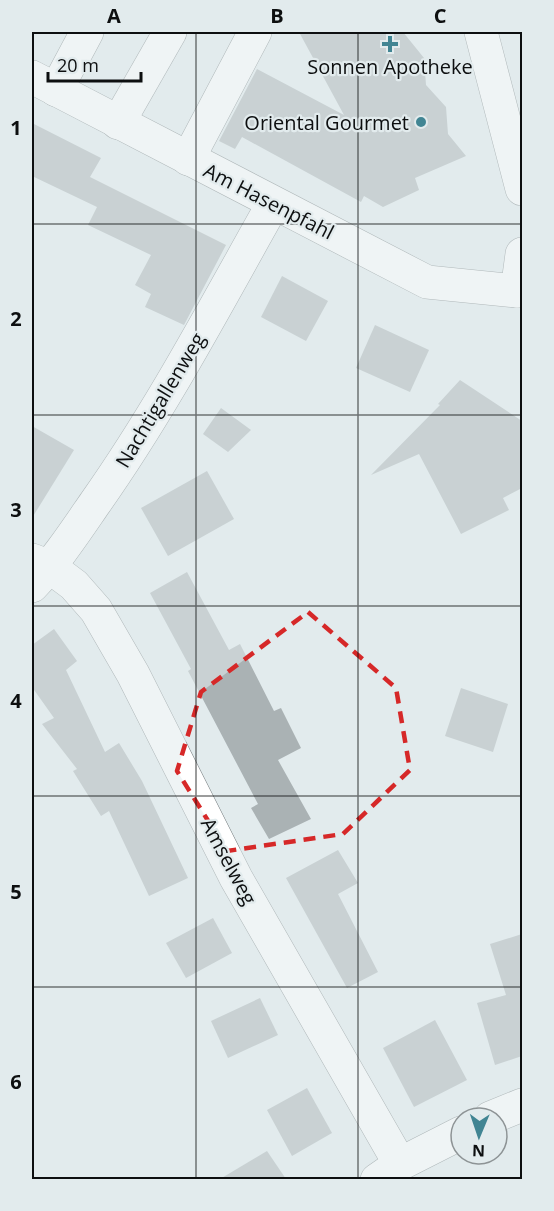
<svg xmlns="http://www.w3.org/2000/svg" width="554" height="1211" viewBox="0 0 554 1211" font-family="'Open Sans',sans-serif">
<rect width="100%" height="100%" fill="#e2ebed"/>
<!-- building -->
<g fill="#aab2b4">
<polygon points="299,32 403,32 424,58 426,85 446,107 448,134 466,156 415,178 419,190 383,207 364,196 361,202 242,137 235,149 219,141 257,69 344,115"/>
<polygon points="32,123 101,158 90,177 226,245 184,325 145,307 151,294 135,285 151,255 88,225 97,207 32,176"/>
<polygon points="282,276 328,301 306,341 261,317"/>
<polygon points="375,325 429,350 410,392 356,368"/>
<polygon points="460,380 522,421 522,488 503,498 509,510 461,534 419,454 371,475 440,405 438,404"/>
<polygon points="221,408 251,430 228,452 203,434"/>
<polygon points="32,426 74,450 32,518"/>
<polygon points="207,471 234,519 168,556 141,508"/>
<polygon points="187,572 229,650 240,644 274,711 281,708 301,748 278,760 311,819 269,839 251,808 258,804 188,671 191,669 150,593"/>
<polygon points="54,629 77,661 66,670 105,752 119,743 142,781 188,878 149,896 109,811 101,816 73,771 77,769 42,724 54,718 32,687 32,645"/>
<polygon points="461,688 508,704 493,752 445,736"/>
<polygon points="338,850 358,883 338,894 378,972 347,988 286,878"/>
<polygon points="213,918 232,953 186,978 166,943"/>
<polygon points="522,934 522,1056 495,1065 477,1003 506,995 490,944"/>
<polygon points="260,998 278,1035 228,1058 211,1021"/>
<polygon points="435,1020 467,1080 414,1107 383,1048"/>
<polygon points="307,1088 332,1133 292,1156 267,1110"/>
<polygon points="267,1151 286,1179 220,1179"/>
</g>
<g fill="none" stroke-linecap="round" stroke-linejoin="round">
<defs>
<g id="minor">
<polyline points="481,32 522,189"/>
<polyline points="32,77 427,282 517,291"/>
<polyline points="56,90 87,32"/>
<polyline points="118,123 170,32"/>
<polyline points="188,159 255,32"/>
<polyline points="517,291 522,254"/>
<polyline points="32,560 50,567 74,585 96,610 133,674 236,878 400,1164"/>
<path d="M 32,586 C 56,561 75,532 95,503 C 162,408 216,305 273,204"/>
<polyline points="490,1118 522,1105"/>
<polyline points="377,1180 400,1164 461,1133"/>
</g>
</defs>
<!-- minor casing -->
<use href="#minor" stroke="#747b7d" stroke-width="34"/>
<!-- minor -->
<use href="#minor" stroke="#fff" stroke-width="33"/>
</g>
<!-- marked area -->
<path d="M0 0H554V1211H0ZM 308,612 L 396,688 L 410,770 L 343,834 L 227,851 L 177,771 L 201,692 Z" fill="#e2ebed" fill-opacity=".55" fill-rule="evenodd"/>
<path fill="none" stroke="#d62828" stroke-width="4.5" stroke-dasharray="12 8" stroke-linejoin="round" d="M 308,612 L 396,688 L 410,770 L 343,834 L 227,851 L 177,771 L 201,692 Z"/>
<!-- grid -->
<path fill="none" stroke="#0d0f10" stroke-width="1.5" stroke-opacity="0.55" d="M 196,32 L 196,1180M 358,32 L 358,1180M 32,224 L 522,224M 32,415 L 522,415M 32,606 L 522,606M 32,796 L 522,796M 32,987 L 522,987"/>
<!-- markers -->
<g fill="#418593" stroke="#e2ebed" stroke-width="2">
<path d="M387 35h6v6h6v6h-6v6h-6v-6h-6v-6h6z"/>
<circle cx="421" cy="122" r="6"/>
</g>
<g text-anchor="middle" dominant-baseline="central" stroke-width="4.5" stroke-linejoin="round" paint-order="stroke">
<!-- poi labels -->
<g font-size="20" fill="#0d0f10" stroke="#e2ebed">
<text x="390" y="66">Sonnen Apotheke</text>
<text x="409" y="122" text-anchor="end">Oriental Gourmet</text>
</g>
<!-- street labels -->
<g font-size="20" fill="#0d0f10" stroke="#e2ebed">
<text transform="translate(269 201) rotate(27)">Am Hasenpfahl</text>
<text transform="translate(160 400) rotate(-59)">Nachtigallenweg</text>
<text transform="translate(229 861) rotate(62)">Amselweg</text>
</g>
</g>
<!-- border -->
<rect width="554" height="1211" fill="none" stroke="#e2ebed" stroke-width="66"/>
<!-- north arrow -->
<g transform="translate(479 1136) rotate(182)"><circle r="28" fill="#e2ebed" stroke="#8d9395" stroke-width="1.5"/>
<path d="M0-4.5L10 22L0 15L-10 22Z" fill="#418593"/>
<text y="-9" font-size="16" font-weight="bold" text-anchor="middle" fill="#0d0f10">N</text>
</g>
<!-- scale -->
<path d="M48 72v9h93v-9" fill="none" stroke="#0d0f10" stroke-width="3"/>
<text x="57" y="72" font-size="18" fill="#0d0f10" stroke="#e2ebed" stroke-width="4.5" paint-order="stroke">20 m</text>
<rect x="33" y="33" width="488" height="1145" fill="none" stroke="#0d0f10" stroke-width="2"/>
<g font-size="20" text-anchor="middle" font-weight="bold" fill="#0d0f10">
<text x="114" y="23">A</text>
<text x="277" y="23">B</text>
<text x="440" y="23">C</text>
<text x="16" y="135">1</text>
<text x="16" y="326">2</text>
<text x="16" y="517">3</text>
<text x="16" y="708">4</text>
<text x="16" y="899">5</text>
<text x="16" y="1089">6</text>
</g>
</svg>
